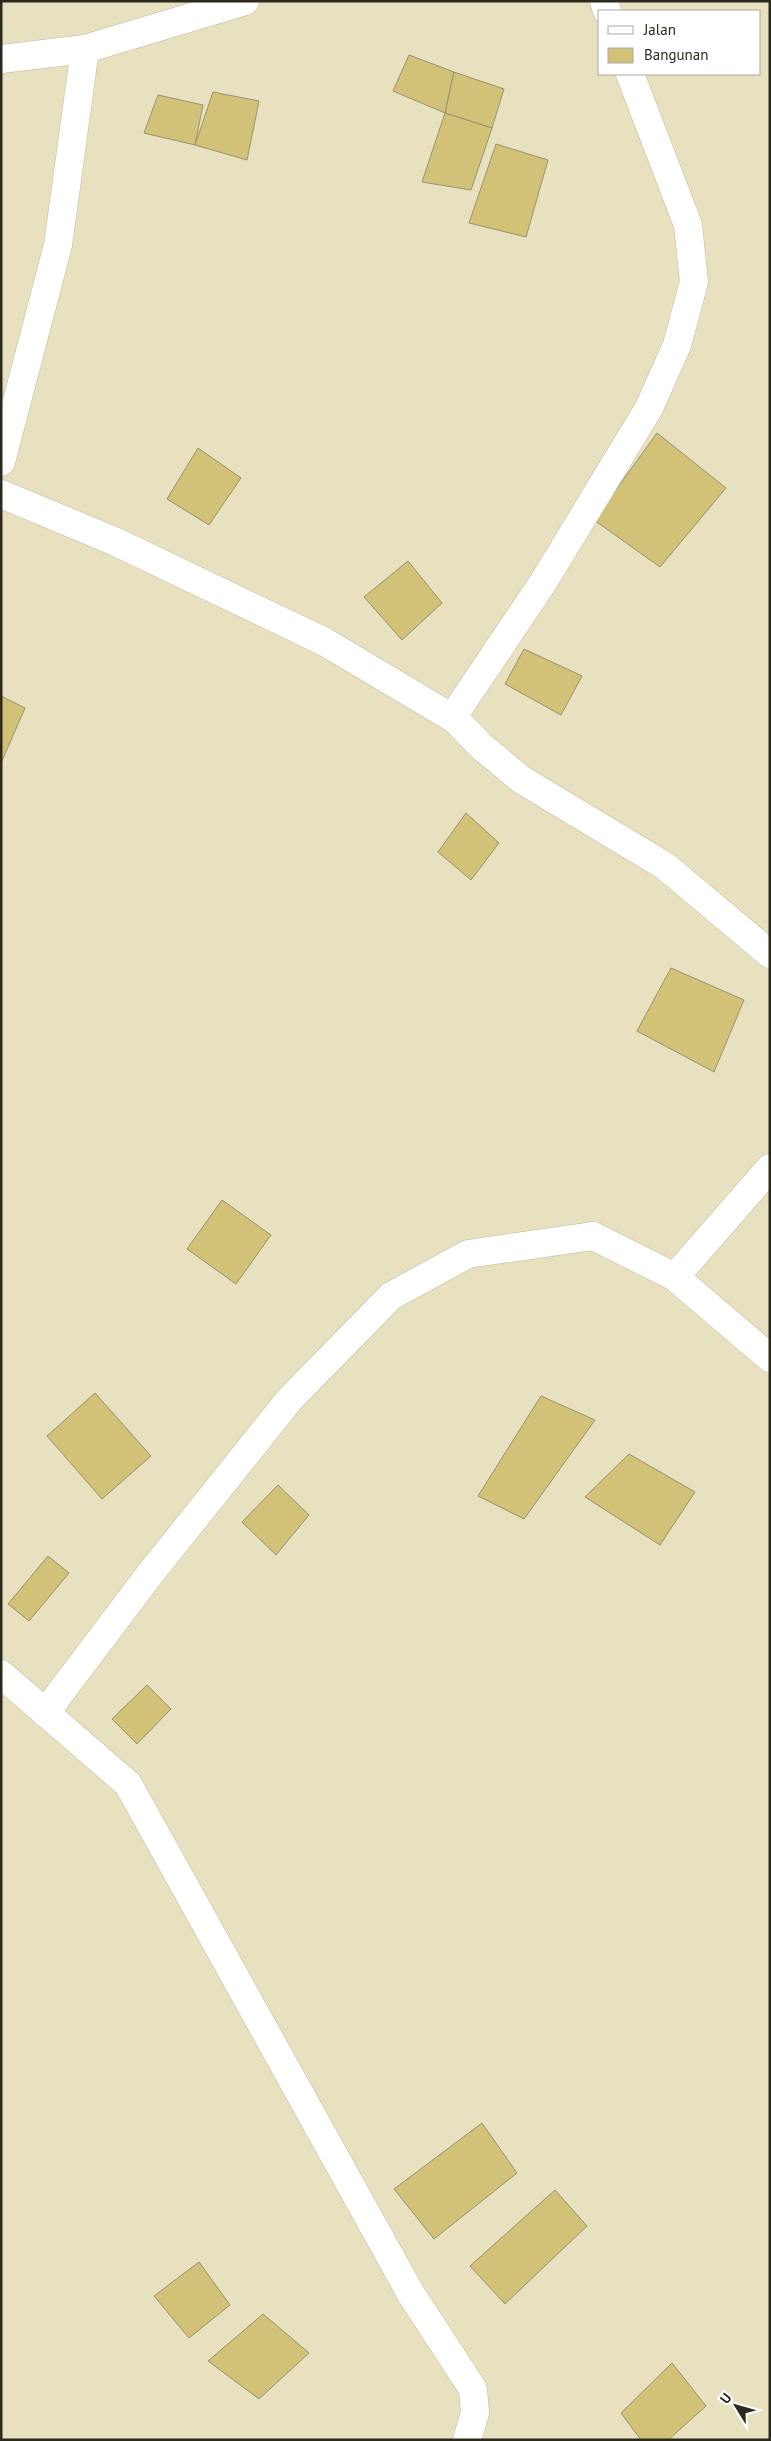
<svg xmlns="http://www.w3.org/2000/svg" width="771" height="2441" viewBox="0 0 771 2441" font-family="'PT Sans',sans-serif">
<rect width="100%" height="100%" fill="#e8e1c0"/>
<!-- building -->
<g fill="#d1c277" stroke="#989272">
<polygon points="409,55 454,72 445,113 393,91"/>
<polygon points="454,72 504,89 492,128 445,113"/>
<polygon points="213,92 259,101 247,160 195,145"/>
<polygon points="158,95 203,105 195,145 144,133"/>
<polygon points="445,113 492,128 471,190 422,182"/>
<polygon points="496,144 548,160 526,237 469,223"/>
<polygon points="657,433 726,488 660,567 594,520"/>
<polygon points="198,448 241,478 209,525 167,499"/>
<polygon points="408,561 442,603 402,640 364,597"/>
<polygon points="524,649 582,676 561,715 505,684"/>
<polygon points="1,696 25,708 1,763"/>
<polygon points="466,813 499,843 471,880 438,852"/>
<polygon points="671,968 744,1000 714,1072 637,1031"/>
<polygon points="222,1200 271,1235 236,1284 187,1249"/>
<polygon points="95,1393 151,1456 102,1499 47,1436"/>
<polygon points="541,1396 595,1420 524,1519 478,1496"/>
<polygon points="629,1454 695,1492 660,1545 585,1497"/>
<polygon points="278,1485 309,1515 276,1555 242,1522"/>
<polygon points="48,1556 69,1573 29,1621 8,1604"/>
<polygon points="147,1685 171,1709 137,1744 112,1719"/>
<polygon points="482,2123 517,2173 434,2239 394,2189"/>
<polygon points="555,2190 587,2226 505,2304 470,2266"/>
<polygon points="199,2262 230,2305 189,2338 154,2296"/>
<polygon points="263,2314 309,2353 259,2399 208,2361"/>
<polygon points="672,2363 706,2406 668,2440 641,2440 621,2413"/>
</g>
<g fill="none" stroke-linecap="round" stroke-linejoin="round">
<defs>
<g id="street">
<polyline points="604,1 607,11"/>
<polyline points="630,74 688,225 694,282 677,345 649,408 544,581 456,712 456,720 481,746 522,780 665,866 770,954"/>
<polyline points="1,462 58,245 85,49"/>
<polyline points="1,494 114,541 325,642 456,720"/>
<polyline points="675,1277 770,1168"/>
<polyline points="1,1674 128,1784 411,2294 473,2389 475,2413 467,2440"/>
<polyline points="45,1713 150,1574 290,1399 391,1296 468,1254 593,1236 675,1277 770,1358"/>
</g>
<polyline id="secondary" points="1,59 85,49 245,1"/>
</defs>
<!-- street casing -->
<use href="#street" stroke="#c1ba9a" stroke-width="29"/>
<!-- secondary casing -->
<use href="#secondary" stroke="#c1ba9a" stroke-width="29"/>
<!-- street -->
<use href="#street" stroke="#fff" stroke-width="28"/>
<!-- secondary -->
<use href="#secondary" stroke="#fff" stroke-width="28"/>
</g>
<!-- border -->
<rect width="771" height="2441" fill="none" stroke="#2c291d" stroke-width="5"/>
<!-- legend -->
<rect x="598" y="10" width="162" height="65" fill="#ffffff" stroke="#aba9a5"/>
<rect x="608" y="26" width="25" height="8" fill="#ffffff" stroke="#aba9a5"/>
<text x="644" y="35" font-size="15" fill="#2c291d">Jalan</text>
<rect x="608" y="48" width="25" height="15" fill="#d1c277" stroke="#aba9a5"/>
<text x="644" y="60" font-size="15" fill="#2c291d">Bangunan</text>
<!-- north arrow -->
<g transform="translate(736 2406) rotate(307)" stroke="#ffffff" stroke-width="4" paint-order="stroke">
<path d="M0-4L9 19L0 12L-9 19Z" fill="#2c291d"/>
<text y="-8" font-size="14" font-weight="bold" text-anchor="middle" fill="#2c291d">U</text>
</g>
</svg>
